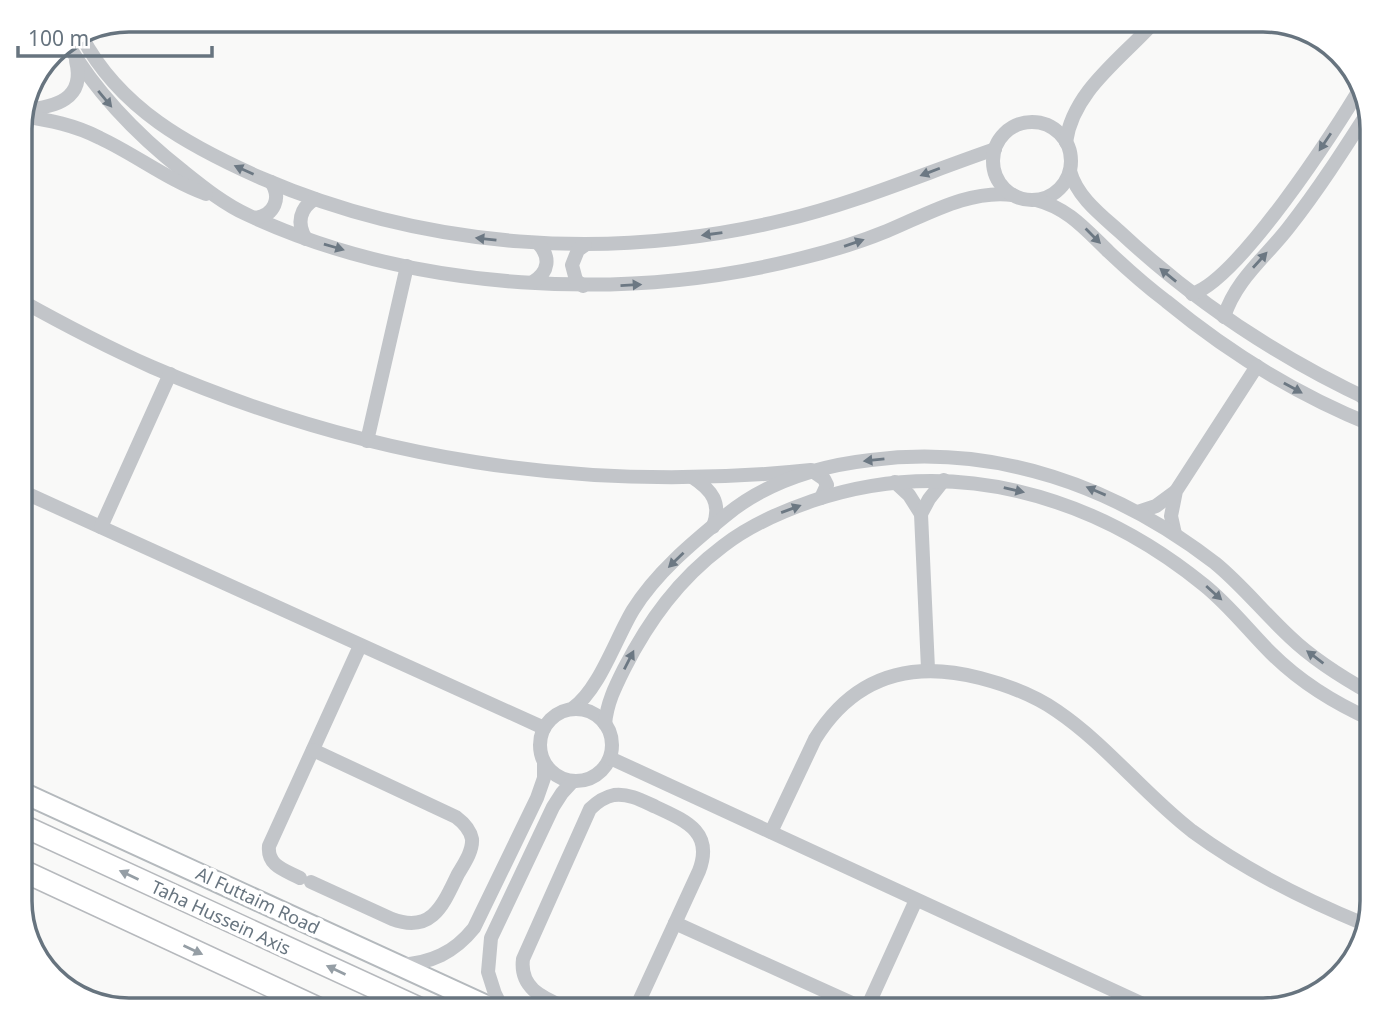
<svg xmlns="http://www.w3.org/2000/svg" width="1391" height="1029" viewBox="0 0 1391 1029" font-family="'Noto Sans',sans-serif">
<rect width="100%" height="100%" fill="#f9f9f8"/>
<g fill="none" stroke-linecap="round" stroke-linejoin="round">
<defs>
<polyline id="secondary" points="19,791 496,1010"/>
<g id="primary">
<polyline points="19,824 423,1010"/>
<polyline points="19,869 322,1010"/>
</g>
</defs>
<!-- secondary casing -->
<use href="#secondary" stroke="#b4b9bd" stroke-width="23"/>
<!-- primary casing -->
<use href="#primary" stroke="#b6b9bd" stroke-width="24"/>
<!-- street -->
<g stroke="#c2c5c9" stroke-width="14">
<path d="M 82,37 C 120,109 189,146 261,178 C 426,249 610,262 784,220 C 856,203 925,173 995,149"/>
<path d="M 67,43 C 97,94 136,134 183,171 C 203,187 224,204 248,215 C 414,292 626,303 802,258 C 831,251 860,242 887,231 C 926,215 969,189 1013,195"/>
<path d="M 25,110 C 54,107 86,100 76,61"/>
<path d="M 22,116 C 49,120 75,125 100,138 C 136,155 168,180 206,194"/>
<circle cx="1032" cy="161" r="39"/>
<path d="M 1066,142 C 1073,90 1124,57 1157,19"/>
<path d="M 1070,171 C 1077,197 1101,215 1120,232 C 1195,302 1279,358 1372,401"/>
<path d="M 1036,200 C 1068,208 1086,230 1109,252 C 1127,269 1146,286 1166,301 C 1228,352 1297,395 1372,425"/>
<path d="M 256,218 C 274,215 282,198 271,182"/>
<path d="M 306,239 C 296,223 300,208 315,199"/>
<path d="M 533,282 C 549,272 551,257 538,243"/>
<polyline points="583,286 576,280 572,265 578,250 585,245"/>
<path d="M 1192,294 C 1238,280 1336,130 1362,85"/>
<path d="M 20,300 C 63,324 107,347 152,367 C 365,459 580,494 811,470 L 824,479 L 827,485 L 821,498"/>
<path d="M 1224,317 C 1236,279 1266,257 1289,227 C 1318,190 1343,151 1368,112"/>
<polyline points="1362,397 1372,378"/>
<polyline points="367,441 407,266"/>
<path d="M 692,477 C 712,490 722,503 713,527"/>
<polyline points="895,482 909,495 921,514 928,669"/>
<polyline points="19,490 544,728"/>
<polyline points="1138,512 1156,506 1175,492"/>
<polyline points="921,514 929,499 944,480"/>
<polyline points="101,527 170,374"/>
<polyline points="1175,534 1171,516 1176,491 1257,366"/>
<path d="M 573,708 C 599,690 616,638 633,610 C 656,573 692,543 725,516 C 767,481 818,466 871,460 C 997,444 1115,486 1215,563 C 1242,585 1264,613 1290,637 C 1314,660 1343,678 1372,694"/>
<circle cx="576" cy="745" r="36"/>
<path d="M 605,724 C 607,703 615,687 624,669 C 649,620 679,579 723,546 C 750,525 780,512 812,501 C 951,454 1092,494 1204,585 C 1229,605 1248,630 1271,653 C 1300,682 1334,703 1372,720"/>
<polyline points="610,758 1156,1010"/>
<path d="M 771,832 L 815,739 C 854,676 911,660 980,678 C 1007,685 1034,695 1057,711 C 1107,745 1144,794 1192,831 C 1245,870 1303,899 1364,924"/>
<path d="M 300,878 C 285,870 267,866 269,846 L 360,646"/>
<path d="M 311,882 L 392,919 C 432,934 443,905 458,874 C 464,864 473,851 472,839 C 470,829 464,823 456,817 L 313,750"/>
<polyline points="675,923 867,1010"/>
<path d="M 400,965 C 431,963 454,953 474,928 L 537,798 L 544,778 L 544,763"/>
<polyline points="503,1010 495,994 488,972 491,938 553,807 562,793 573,781"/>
<path d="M 571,1010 C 547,999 519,991 523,959 L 590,809 C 597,802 604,797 614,795 C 629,793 643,801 656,807 C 686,821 714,832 699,871 L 635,1010"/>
<polyline points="866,1010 916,900"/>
</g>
<!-- secondary -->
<use href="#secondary" stroke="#fff" stroke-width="19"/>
<!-- primary -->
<use href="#primary" stroke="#fff" stroke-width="21"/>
</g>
<!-- one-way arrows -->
<defs><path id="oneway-solid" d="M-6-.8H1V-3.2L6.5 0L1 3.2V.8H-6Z" transform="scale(1.75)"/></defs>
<g fill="#6c7883">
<use href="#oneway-solid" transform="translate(105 99) rotate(50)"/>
<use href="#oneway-solid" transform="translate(1325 142) rotate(124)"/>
<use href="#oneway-solid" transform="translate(244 170) rotate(-156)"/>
<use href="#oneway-solid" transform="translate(930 172) rotate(159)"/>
<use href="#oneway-solid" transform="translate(712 234) rotate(172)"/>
<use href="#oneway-solid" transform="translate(1093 236) rotate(45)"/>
<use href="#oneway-solid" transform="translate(486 239) rotate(-174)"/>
<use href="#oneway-solid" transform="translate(854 243) rotate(-19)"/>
<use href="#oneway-solid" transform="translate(334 247) rotate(16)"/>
<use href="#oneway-solid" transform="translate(1260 260) rotate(-48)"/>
<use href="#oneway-solid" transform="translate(1168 275) rotate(-141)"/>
<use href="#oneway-solid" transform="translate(631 285) rotate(-3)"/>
<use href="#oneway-solid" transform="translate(1293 388) rotate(29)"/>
<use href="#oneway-solid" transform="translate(874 460) rotate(174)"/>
<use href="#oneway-solid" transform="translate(1014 490) rotate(13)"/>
<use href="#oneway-solid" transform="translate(1096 491) rotate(-157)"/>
<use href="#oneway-solid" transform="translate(791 509) rotate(-20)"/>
<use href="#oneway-solid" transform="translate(676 560) rotate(136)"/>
<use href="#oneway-solid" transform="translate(1214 593) rotate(42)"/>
<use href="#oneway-solid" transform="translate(1315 657) rotate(-143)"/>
<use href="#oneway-solid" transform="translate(629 660) rotate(-63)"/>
</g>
<g fill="#959ea5">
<use href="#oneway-solid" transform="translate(129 875) rotate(-155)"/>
<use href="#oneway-solid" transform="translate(193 950) rotate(25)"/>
<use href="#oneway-solid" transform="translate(336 970) rotate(-155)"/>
</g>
<g text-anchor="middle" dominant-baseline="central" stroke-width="7" stroke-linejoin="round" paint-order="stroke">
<!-- street labels -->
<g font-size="18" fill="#67747f" stroke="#fff">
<text transform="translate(258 900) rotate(25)">Al Futtaim Road</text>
<text transform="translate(221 917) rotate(25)">Taha Hussein Axis</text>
</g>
</g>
<!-- crop -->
<path d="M0 0H1391V1029H0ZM129 32H1263A97 97 0 0 1 1360 129V901A97 97 0 0 1 1263 998H129A97 97 0 0 1 32 901V129A97 97 0 0 1 129 32Z" fill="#fff" fill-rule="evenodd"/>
<path fill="none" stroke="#67747f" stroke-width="3.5" d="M129 32H1263A97 97 0 0 1 1360 129V901A97 97 0 0 1 1263 998H129A97 97 0 0 1 32 901V129A97 97 0 0 1 129 32Z"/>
<!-- scale -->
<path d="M18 46v10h194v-10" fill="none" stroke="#67747f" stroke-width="3.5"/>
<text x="28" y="46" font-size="21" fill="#67747f" stroke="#ffffff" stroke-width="5" paint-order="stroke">100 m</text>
</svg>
